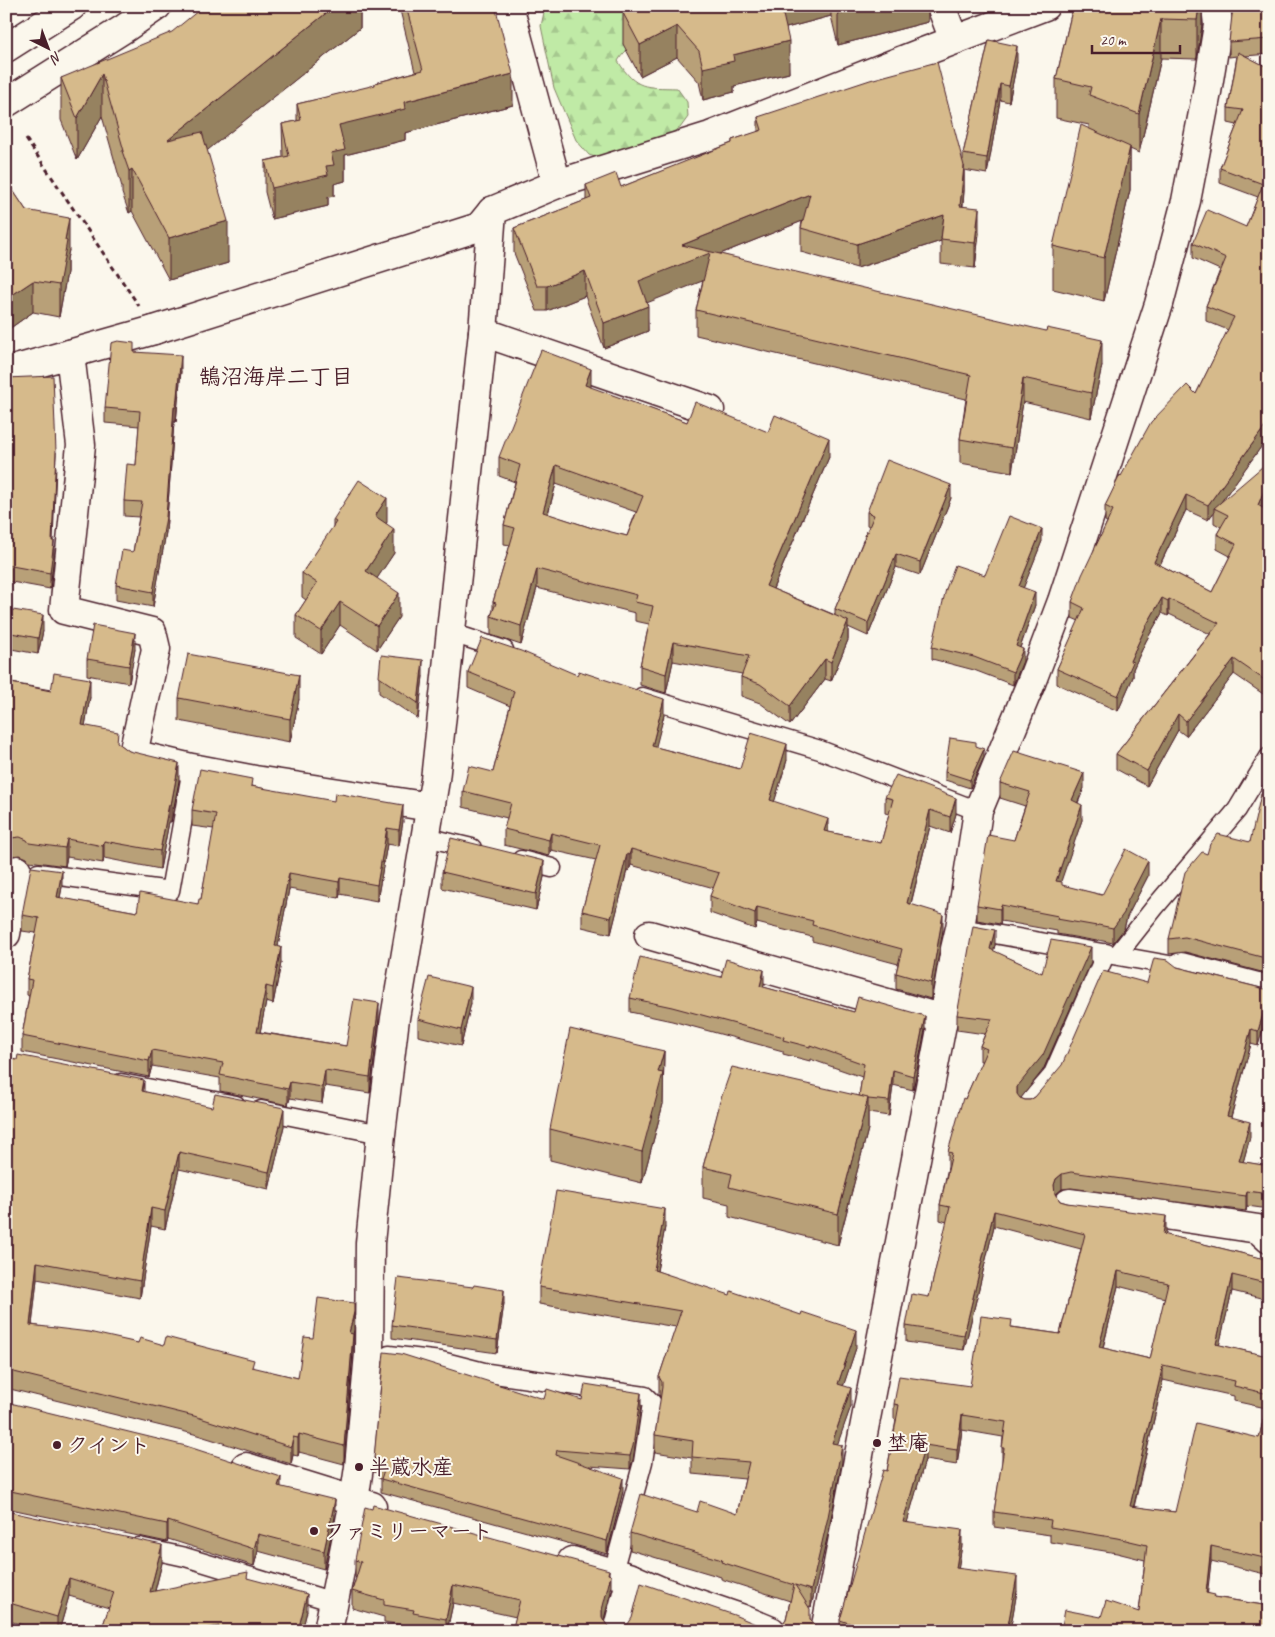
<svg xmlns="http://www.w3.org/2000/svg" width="1275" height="1637" viewBox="0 0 1275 1637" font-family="Caveat,'Klee One',sans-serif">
<defs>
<pattern id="forest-firs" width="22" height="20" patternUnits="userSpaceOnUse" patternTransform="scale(1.25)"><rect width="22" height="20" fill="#c0eaa6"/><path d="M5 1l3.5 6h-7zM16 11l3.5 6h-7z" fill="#a6c88f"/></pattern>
</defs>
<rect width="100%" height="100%" fill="#fbf7ec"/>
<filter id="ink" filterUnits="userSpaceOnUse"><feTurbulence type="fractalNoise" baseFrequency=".02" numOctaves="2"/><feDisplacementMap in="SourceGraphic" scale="10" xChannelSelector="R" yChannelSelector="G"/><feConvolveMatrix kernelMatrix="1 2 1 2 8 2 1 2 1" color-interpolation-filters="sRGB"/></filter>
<g filter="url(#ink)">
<!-- forest -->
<path fill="url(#forest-firs)" stroke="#858468" d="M 547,6 L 702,6 C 678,19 630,39 618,61 C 636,90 645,87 677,88 L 687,102 L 688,117 L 680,128 L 649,146 L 601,159 L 589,155 L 576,140 L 554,88 L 541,26 L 545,8 Z"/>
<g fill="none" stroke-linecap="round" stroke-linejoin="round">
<defs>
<g id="service">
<polyline points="449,632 504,650"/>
<polyline points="642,697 820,750 978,811"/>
<polyline points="426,837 472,848"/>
<polyline points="521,860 552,868"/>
<polyline points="38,873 170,891 192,768"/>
<polyline points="972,930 1175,966"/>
<polyline points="1117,955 1155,907 1237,810 1269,757"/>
<polyline points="121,1083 236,1105"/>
<polyline points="1027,1105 1052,1076 1106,953"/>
<polyline points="261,1110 381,1134"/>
<polyline points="389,1355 441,1361 488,1373 645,1396 652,1403 643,1462 613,1572"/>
<polyline points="139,1547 185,1557 334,1602"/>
</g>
<g id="minor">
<polyline points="509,6 557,184"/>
<polyline points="941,6 954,40"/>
<polyline points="483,332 710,410"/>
<polyline points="70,354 81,445 64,610 152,632 156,649 133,754 192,768 255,780 431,807"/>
<polyline points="6,372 154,330"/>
<polyline points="6,934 17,870"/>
<polyline points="649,935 943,1019"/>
<polyline points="1181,967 1269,990"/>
<polyline points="1069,1203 1165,1215 1258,1229 1269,1239"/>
<polyline points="246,1467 372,1506"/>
<polyline points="572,1561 631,1578 661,1591 740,1618 771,1631"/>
<polyline points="328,1631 354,1501 359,1467 369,1353 370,1243 381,1134 395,1018 435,780 483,332 492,211"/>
<polyline points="617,1631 631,1578"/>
<polyline points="825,1631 943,1019 955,949 960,928 978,811 1031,683 1062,601 1159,304 1186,201 1207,92 1218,25 1216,6"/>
</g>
<polyline id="tertiary" points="154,330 479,227 492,211 557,184 710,136 918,54 1045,6"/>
<g id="trunk">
<polyline points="6,48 72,6"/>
<polyline points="6,103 125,28 157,6"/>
</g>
</defs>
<!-- service casing -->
<use href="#service" stroke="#4a1f2b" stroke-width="21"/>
<!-- minor casing -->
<use href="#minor" stroke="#4a1f2b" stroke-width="31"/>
<!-- tertiary casing -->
<use href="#tertiary" stroke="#4a1f2b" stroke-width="31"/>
<!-- trunk casing -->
<use href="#trunk" stroke="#4a1f2b" stroke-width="31"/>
<!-- path -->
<polyline stroke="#4a1f2b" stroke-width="3" stroke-dasharray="5 4" stroke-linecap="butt" points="26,139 139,306"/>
<!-- service -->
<use href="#service" stroke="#fbf7ec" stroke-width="18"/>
<!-- minor -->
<use href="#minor" stroke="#fbf7ec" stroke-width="28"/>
<!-- tertiary -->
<use href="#tertiary" stroke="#fbf7ec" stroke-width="28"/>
<!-- trunk -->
<use href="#trunk" stroke="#fbf7ec" stroke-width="28"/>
</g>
<!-- wall -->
<g fill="#b8a078" stroke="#4a1f2b" fill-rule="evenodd">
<polygon points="360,6 360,28 207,150 228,263 169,280 132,211 129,213 122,193 122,187 102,116 77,160 61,120 61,78"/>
<polygon points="399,6 495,6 513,105 405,133 405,140 345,155 345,181 334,184 334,196 328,197 328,206 272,219 265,192 265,161 283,157 282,124 297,121 297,104 375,86 375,83 415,72"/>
<polygon points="635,6 928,6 928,22 838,45 831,16 786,28 789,73 734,86 734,92 703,100 699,82 677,57 640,76 623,44 623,13"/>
<polygon points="1073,6 1202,6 1202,25 1197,59 1161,58 1139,153 1130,149 1130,190 1104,301 1053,289 1053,246 1089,129 1089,125 1056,118 1056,79"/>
<path d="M 1232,6 L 1269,6 L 1269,54 L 1245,56 L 1269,68 L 1269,436 L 1221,502 L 1263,508 L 1269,512 L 1269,698 L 1234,674 L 1186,736 L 1178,730 L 1147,786 L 1116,769 L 1116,754 L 1210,634 L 1169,614 L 1168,616 L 1162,613 L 1146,641 L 1133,669 L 1133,677 L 1118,711 L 1057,684 L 1057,669 L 1079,621 L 1072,618 L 1072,602 L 1107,522 L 1105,521 L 1105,506 L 1121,476 L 1196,394 L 1228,330 L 1206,321 L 1206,306 L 1220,270 L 1193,258 L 1193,243 L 1246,227 L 1258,197 L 1220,183 L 1220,168 L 1237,125 L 1228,123 L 1228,108 L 1237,56 L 1229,57 L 1229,42 L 1233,14 ZM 1186,510 L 1208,520 L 1214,512 L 1214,523 L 1221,527 L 1217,534 L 1217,549 L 1230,556 L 1212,592 L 1160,565 Z"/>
<polygon points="989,40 1017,62 1009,102 1000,100 987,174 964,170 964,191 963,206 979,233 975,268 941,264 941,241 857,268 801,252 801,228 802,221 720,254 1102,365 1091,418 1023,402 1012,472 960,463 960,439 966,399 696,335 696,310 703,280 647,302 648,331 604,348 585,296 547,311 537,311 514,253 514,228 586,200 586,185 621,187 732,144 732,140 758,132 758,117 963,160 963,154"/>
<polygon points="6,180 26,210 69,250 67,259 67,272 59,317 33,312 9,329 6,325"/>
<polygon points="134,352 181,371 176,422 174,422 166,532 153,607 116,600 116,585 133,552 139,517 124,516 124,501 136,465 139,426 105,423 105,408"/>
<polygon points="6,378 56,467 53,541 54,556 50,589 6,581"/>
<path d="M 591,388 L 687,422 L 829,457 L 773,589 L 835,615 L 835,609 L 869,526 L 867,525 L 867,512 L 951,498 L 920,575 L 896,567 L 868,636 L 848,627 L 848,640 L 831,681 L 825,679 L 790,725 L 760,703 L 741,696 L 741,677 L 742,674 L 673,661 L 666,693 L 640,685 L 640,666 L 649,624 L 635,621 L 635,613 L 537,588 L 521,645 L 491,635 L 491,616 L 493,610 L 493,602 L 510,545 L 504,544 L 504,525 L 515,482 L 499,476 L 499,457 ZM 556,484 L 636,512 L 627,536 L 592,528 L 548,514 Z"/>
<polygon points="333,520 387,522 386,524 394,553 377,578 399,617 377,650 340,625 321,654 296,638 296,615 306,600 302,597 302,573 333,528"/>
<polygon points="1042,541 1023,588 1035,605 1020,648 1023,661 1013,685 974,670 932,659 932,647 985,575"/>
<polygon points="6,613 43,631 38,654 6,648"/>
<polygon points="135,649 129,683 87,675 87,659"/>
<polygon points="468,672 664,715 655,747 740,769 787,760 774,802 828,832 881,843 889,814 885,813 885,797 956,814 950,833 930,826 911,904 943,930 931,999 896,989 896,973 898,964 812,941 812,937 757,923 755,929 710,913 710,896 714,888 631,865 629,871 627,870 611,934 582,927 582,911 596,860 551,850 549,856 504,845 504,829 507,818 463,807 463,791 493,772 510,706 468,688"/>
<polygon points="423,676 418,719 379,693 379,677"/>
<polygon points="6,682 90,697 85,726 118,743 129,751 179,781 171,822 169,822 160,869 104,858 103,863 67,857 65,866 29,861 27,858 20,855 11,856 6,859"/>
<polygon points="179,698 299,699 290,742 179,721"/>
<polygon points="976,746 984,757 970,788 945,780 945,772"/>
<polygon points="1000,783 1084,788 1078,803 1082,820 1060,882 1062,886 1102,895 1148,876 1127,917 1124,929 1113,943 1098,940 1097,941 1057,934 1057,931 1001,921 1000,924 977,920 977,905 1014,840 1025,806 1000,798"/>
<polygon points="252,786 403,821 399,846 387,844 377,901 340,894 339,898 289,889 278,946 281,963 273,1004 266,1002 260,1032 346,1046 379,1019 370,1093 325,1086 322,1103 290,1098 288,1105 220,1091 220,1078 152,1066 149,1077 22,1052 22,1036 29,996 27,995 27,979 36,933 22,931 22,915 62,887 60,898 137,912 198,904 201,899 214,829 192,826 192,810"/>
<polygon points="1269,796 1269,974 1185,952 1169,954 1169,939 1207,854 1250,842"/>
<polygon points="442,872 544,877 536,910 442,888"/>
<path d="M 995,945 L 993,951 L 1042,973 L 1091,962 L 1043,1070 L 1020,1098 L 1025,1100 L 1030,1100 L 1035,1097 L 1147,983 L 1177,967 L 1269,990 L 1258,1046 L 1251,1044 L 1231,1117 L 1250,1137 L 1243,1162 L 1269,1166 L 1269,1209 L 1247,1206 L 1246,1211 L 1071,1188 L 1062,1189 L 1056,1195 L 1060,1201 L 1067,1203 L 1166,1231 L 1166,1235 L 1269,1260 L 1269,1300 L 1232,1291 L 1219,1345 L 1267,1356 L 1269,1348 L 1269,1575 L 1211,1561 L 1207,1593 L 1215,1597 L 1269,1606 L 1101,1617 L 1139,1612 L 1145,1560 L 1117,1553 L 1050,1542 L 1050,1535 L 994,1527 L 994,1512 L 1002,1463 L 1002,1448 L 1003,1437 L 962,1430 L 957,1465 L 925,1460 L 907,1522 L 962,1545 L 958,1568 L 1017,1591 L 1010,1631 L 840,1631 L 840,1620 L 887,1471 L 896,1420 L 894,1419 L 894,1404 L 970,1386 L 1012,1327 L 1060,1334 L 1081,1249 L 994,1226 L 964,1350 L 906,1342 L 906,1326 L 929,1297 L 947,1222 L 940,1220 L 940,1205 L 948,1167 L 948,1152 L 965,1099 L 982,1061 L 980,1061 L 980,1046 L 985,1034 L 957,1030 L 957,1015 ZM 1118,1286 L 1165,1298 L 1150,1359 L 1103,1348 ZM 1163,1380 L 1234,1396 L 1234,1401 L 1266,1408 L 1259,1438 L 1175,1512 L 1134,1507 Z"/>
<polygon points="721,977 764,984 763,987 854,1012 925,1030 913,1090 893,1085 889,1116 868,1113 868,1129 838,1245 729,1217 729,1204 703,1198 703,1167 718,1112 718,1107 859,1096 862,1077 810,1059 810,1061 783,1054 783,1051 672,1021 630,1012 630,998"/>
<polygon points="471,1003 461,1046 418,1036 418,1019"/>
<polygon points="664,1051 663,1104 642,1183 550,1160 550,1129"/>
<polygon points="6,1058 284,1126 269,1189 179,1169 165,1229 151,1226 140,1298 37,1279 32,1325 138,1343 298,1378 313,1338 354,1303 354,1330 353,1334 353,1352 344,1464 299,1452 298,1456 293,1455 291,1464 194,1434 10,1389 6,1389"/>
<polygon points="665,1227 657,1271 856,1348 843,1386 851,1406 837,1444 842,1462 828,1534 811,1607 809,1606 810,1619 815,1626 823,1629 512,1631 516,1617 453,1603 447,1631 413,1631 413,1627 384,1622 384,1617 352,1608 352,1591 356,1578 355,1577 355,1560 609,1574 611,1592 604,1621 606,1624 613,1629 765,1628 773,1629 781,1626 786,1619 790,1601 721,1579 721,1577 630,1550 630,1533 697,1512 737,1514 745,1479 692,1474 692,1458 655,1452 655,1435 661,1398 659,1395 659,1377 676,1327 539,1304 539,1287"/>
<polygon points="504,1303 497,1353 392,1338 392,1325"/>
<polygon points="544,1399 582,1400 641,1407 633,1460 630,1469 589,1466 623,1491 607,1554 381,1492 381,1479 378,1478 378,1473 374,1472 374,1458"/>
<polygon points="6,1402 281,1487 335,1517 324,1569 258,1551 254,1566 168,1539 167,1542 6,1508"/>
<polygon points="6,1511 162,1563 155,1591 248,1579 307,1611 302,1631 101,1631 109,1608 69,1596 59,1631 43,1631 6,1620"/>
</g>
<!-- shaded-wall -->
<g fill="#968261" stroke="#4a1f2b">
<polygon points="335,6 360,6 360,28 168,182 168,140"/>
<polygon points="779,6 831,6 831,16 779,30"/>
<polygon points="868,6 928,6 928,22 838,45 838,14"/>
<polygon points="1199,6 1202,6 1202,25 1197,59 1197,20"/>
<polygon points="1161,19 1161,58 1139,153 1139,114"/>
<polygon points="677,26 677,57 640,76 640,45"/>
<polygon points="789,41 789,73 734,86 734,92 703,100 703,68 733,55"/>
<polygon points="1017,46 1017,62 1009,102 1009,86"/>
<polygon points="102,74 102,116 77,160 77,118"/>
<polygon points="513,74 513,105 405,133 405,140 345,155 345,181 334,184 334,196 328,197 328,206 272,219 272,188 326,166 331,153 339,125 404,102"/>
<polygon points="1000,84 1000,100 987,174 987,158"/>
<polygon points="1130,147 1130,190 1104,301 1104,258"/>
<polygon points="964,166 964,191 960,230 960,206"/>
<polygon points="132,169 132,211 129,213 129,171"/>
<polygon points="810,194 810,218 710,258 710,278 639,306 639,281 682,245"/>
<polygon points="10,196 6,230 6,198"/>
<polygon points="979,208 979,233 975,268 975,243"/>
<polygon points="944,215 941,241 857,268 857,244"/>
<polygon points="69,218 69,250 67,259 67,272 59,317 59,285 65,240"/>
<polygon points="228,221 228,263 169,280 169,238"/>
<polygon points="585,271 585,296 547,311 547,286"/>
<polygon points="33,281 33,312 9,329 9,297"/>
<polygon points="648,306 648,331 604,348 604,323"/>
<polygon points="1102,340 1102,365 1091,418 1091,393"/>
<polygon points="181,355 181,371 176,422 176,407"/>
<polygon points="591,369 591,388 585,385"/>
<polygon points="1023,378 1023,402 1012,472 1012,448"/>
<polygon points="174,407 174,422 166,532 153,607 153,592"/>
<polygon points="1269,421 1269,436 1216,509 1214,508 1214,512 1208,520 1208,505"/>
<polygon points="829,438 829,457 766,605 766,586"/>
<polygon points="56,452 52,555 54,541 54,556 50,589 50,573"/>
<polygon points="556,465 556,484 543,531 543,512"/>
<polygon points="1269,479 1269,494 1258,520 1258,505"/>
<polygon points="951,485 951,498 920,575 920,562"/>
<polygon points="1186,495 1186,510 1154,577 1154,562"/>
<polygon points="387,498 387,522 375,540 375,516"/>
<polygon points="394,529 394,553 366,595 366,571"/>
<polygon points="1042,529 1042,541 1019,599 1019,586"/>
<polygon points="896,554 896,567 868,636 868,623"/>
<polygon points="537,569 537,588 521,645 521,626"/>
<polygon points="1035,592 1035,605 1016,659 1016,646"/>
<polygon points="399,593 399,617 377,650 377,626"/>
<polygon points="1162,598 1162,613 1146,641 1133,669 1133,677 1118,711 1118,696 1130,661 1146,626"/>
<polygon points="1169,599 1169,614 1168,616 1168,601"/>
<polygon points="340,602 340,625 321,654 321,631"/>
<polygon points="43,615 43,631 38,654 38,638"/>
<polygon points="848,621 848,640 831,681 831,662"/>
<polygon points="135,633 135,649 129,683 129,666"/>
<polygon points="673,642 673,661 666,693 666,674"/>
<polygon points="1023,649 1023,661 1013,685 1013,672"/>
<polygon points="825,659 825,679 790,725 790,706"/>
<polygon points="1234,659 1234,674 1186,736 1186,721"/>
<polygon points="423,660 423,676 418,719 418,703"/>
<polygon points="299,675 299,699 290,742 290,719"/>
<polygon points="90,679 90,697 82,743 82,725"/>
<polygon points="664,699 664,715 652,762 652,746"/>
<polygon points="1178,714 1178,730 1147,786 1147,771"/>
<polygon points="787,744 787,760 770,816 770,800"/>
<polygon points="984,749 984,757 970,788 970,780"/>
<polygon points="179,763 179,781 171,822 171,805"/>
<polygon points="1084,773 1084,788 1072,815 1072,800"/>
<polygon points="956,798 956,814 950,833 950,817"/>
<polygon points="169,804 169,822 160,869 160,851"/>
<polygon points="403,805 403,821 399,846 399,830"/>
<polygon points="1082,805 1082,820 1056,896 1056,881"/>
<polygon points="930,810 930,826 907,919 907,903"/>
<polygon points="828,819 828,835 824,831"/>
<polygon points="387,828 387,844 377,901 377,885"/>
<polygon points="551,833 551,850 549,856 549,840"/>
<polygon points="11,838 11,856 6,859 6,841"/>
<polygon points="67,839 67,857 65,866 65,848"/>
<polygon points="104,841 104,858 103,863 103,846"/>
<polygon points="631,849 631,865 629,871 629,855"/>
<polygon points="627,854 627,870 611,934 611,918"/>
<polygon points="544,861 544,877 536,910 536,894"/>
<polygon points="1148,861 1148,876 1127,917 1124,929 1113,943 1113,928"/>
<polygon points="62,871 62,887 57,913 57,897"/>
<polygon points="289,873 289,889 275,962 275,946"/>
<polygon points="340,878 340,894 339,898 339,882"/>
<polygon points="1001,905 1001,921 1000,924 1000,909"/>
<polygon points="757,907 757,923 755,929 755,913"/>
<polygon points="943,914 943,930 931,999 931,983"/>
<polygon points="995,930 995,945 990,965 990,949"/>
<polygon points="281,947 281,963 273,1004 273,988"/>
<polygon points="1091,947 1091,962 1043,1070 1017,1103 1017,1087"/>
<polygon points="764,970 764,984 760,1000 760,986"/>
<polygon points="266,986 266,1002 257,1048 257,1032"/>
<polygon points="471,987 471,1003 461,1046 461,1030"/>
<polygon points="1269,994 1269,1009 1258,1046 1258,1031"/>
<polygon points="379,1003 379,1019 370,1093 370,1077"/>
<polygon points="925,1016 925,1030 913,1090 913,1076"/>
<polygon points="1251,1029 1251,1044 1227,1131 1227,1116"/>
<polygon points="152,1050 152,1066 149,1077 149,1061"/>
<polygon points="664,1051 663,1104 642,1183 642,1152 658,1072"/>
<polygon points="325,1070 325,1086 322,1103 322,1087"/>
<polygon points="893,1070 893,1085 889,1116 889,1101"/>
<polygon points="144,1080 144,1098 142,1091"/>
<polygon points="290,1082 290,1098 288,1105 288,1089"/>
<polygon points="868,1098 868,1129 838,1245 838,1214"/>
<polygon points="284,1108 284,1126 269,1189 269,1172"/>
<polygon points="1250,1122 1250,1137 1239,1177 1239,1161"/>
<polygon points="179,1152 179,1169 165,1229 165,1211"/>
<polygon points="1062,1174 1062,1189 1056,1194 1054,1201 1054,1185 1056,1179"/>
<polygon points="1247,1191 1247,1206 1246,1211 1246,1196"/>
<polygon points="151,1208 151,1226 140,1298 140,1281"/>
<polygon points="665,1209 665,1227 654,1287 654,1270"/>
<polygon points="994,1211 994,1226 964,1350 964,1335"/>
<polygon points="1166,1216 1166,1231 1163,1249 1163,1234"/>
<polygon points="37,1262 37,1279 30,1343 30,1325"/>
<polygon points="1118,1271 1118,1286 1099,1363 1099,1347"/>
<polygon points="1232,1275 1232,1291 1216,1359 1216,1344"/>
<polygon points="504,1290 504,1303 497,1353 497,1340"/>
<polygon points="354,1312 354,1330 349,1351 349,1333"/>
<polygon points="856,1330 856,1348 838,1402 838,1384"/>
<polygon points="353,1334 353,1352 344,1464 344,1446"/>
<polygon points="1163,1365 1163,1380 1130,1522 1130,1506"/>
<polygon points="851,1388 851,1406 832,1460 832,1443"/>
<polygon points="641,1393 641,1407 633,1460 630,1469 630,1456"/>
<polygon points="962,1415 962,1430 957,1465 957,1450"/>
<polygon points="299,1434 299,1452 298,1456 298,1438"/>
<polygon points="293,1437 293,1455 291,1464 291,1447"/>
<polygon points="842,1445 842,1462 828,1534 811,1607 811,1590"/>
<polygon points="925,1445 925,1460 903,1537 903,1522"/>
<polygon points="281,1477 281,1494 278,1486"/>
<polygon points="623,1478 623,1491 607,1554 607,1541"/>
<polygon points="335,1500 335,1517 324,1569 324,1551"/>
<polygon points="168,1521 168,1539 167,1542 167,1524"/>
<polygon points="962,1530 962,1545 956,1583 956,1568"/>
<polygon points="258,1534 258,1551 254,1566 254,1549"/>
<polygon points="162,1545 162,1563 150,1610 150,1592"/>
<polygon points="1211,1546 1211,1561 1206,1608 1206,1593"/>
<polygon points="609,1570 609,1583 611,1575 611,1592 602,1627 602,1610"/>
<polygon points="1017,1576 1017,1591 1010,1631 1007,1631"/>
<polygon points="69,1578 69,1596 59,1631 57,1631 57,1617"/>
<polygon points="453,1585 453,1603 447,1631 446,1631 446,1619"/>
<polygon points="307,1594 307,1611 302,1631 298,1631"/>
</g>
<!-- building -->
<g fill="#d6ba8b" stroke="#4a1f2b" fill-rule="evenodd">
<polygon points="204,6 335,6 168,140 202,132 228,221 169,238 132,169 129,171 122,151 124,151 102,74 77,118 61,78 172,32"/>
<polygon points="406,6 495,6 513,74 404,102 405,109 339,125 345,150 331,153 334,165 326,166 328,175 272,188 265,161 289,156 282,124 301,120 297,104 375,85 375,83 423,70"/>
<polygon points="635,6 781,6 789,41 733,55 734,61 703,68 699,51 677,26 640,45 623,13"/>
<polygon points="836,6 868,6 838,14"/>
<polygon points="1073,6 1199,6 1197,20 1161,19 1139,114 1089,95 1091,87 1056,79"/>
<polygon points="1233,6 1269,6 1269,39 1229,42"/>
<polygon points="989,40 1017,46 1009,86 1000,84 987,158 963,154"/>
<polygon points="1238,52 1269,68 1269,421 1208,505 1186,495 1154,562 1212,592 1236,544 1217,534 1228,515 1214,508 1269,461 1269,479 1258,505 1269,512 1269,683 1234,659 1186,721 1178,714 1147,771 1116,754 1219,623 1169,599 1168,601 1162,598 1146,626 1130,661 1133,662 1118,696 1057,669 1084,608 1072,602 1082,575 1113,510 1105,506 1120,475 1121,476 1151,422 1187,385 1196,394 1234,317 1206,306 1226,258 1193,243 1207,210 1246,227 1263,184 1220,168 1243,110 1228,108"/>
<polygon points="937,62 964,166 960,206 979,208 975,243 941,239 944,215 857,244 801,228 810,194 682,245 1046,331 1047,328 1102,340 1091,393 1023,378 1012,448 960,439 971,375 696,310 710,253 639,281 648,306 604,323 585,271 547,286 537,286 514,228 591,198 586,185 616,173 621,187 732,143 732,140 762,130 758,117 870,80"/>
<polygon points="1081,125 1130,147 1104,258 1053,246"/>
<polygon points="6,180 26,210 69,218 65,240 67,241 59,285 33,281 9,297 6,293 6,213 10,196 6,198"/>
<polygon points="118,341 134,343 134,352 181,355 176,407 174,407 166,517 153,592 116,585 122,550 133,552 142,502 124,501 127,464 136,465 140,411 105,408 111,343"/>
<path d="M 541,350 L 591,369 L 585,385 L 687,422 L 695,402 L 768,432 L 775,415 L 829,438 L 766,586 L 848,621 L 831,662 L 825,659 L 790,706 L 760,684 L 741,677 L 749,656 L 673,642 L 666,674 L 640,666 L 653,606 L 635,602 L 637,595 L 537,569 L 521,626 L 491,616 L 496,603 L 493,602 L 515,528 L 504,525 L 520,465 L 499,457 ZM 556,465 L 643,496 L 627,536 L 592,527 L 592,528 L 543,512 Z"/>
<polygon points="53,376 56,452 52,541 54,541 50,573 6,565 6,378"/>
<polygon points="887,460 951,485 920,562 896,554 868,623 835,609 874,515 867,512"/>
<polygon points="359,480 387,498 375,516 394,529 366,571 399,593 377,626 340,602 321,631 296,615 317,583 302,573 336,522 333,520"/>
<polygon points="1009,516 1042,529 1019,586 1035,592 1016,646 1023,649 1013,672 974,657 932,647 946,589 955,565 985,575"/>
<polygon points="7,609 43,615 38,638 6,632 6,613"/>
<polygon points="93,625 135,633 129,666 87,659"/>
<polygon points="482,638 521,651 577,675 579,671 582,672 664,699 652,746 740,769 751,733 787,744 770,800 828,819 824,831 881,843 893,799 885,797 896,775 956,798 950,817 930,810 907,903 943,914 931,983 896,973 902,949 812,925 813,921 757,907 755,913 710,896 719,873 631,849 629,855 627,854 611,918 582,911 600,845 551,833 549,840 504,829 511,803 463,791 469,766 493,772 514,691 468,672"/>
<polygon points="188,654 299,675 290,719 179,698"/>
<polygon points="381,655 423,660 418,703 379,677"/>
<polygon points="54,673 90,679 82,725 118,732 117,742 129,751 179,763 171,805 169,804 160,851 104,841 103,846 67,839 65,848 29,843 27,840 20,837 11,838 6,841 6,682 51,691"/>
<polygon points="950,738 976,742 976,746 984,749 970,780 945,772"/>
<polygon points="1014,751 1084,773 1072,800 1082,805 1056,881 1062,882 1062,885 1102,895 1126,849 1148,861 1127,902 1124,913 1113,928 1098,925 1097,926 1057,919 1058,916 1001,905 1000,909 977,905 988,835 1014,840 1030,792 1000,783"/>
<polygon points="200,769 252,779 251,786 334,801 335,793 403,805 399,830 387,828 377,885 340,878 339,882 289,873 275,946 281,947 273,988 266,986 257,1032 346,1046 354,999 379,1003 370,1077 325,1070 322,1087 290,1082 288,1089 220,1075 223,1063 152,1050 149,1061 22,1036 32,980 27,979 39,918 22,915 31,867 62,871 57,897 137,912 140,893 198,904 199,899 201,899 216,814 192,810"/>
<polygon points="1261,794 1269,796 1269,959 1185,937 1169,939 1185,872 1202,852 1207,854 1210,844 1218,834 1250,842"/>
<polygon points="451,838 544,861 536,894 442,872"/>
<path d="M 973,926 L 995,930 L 990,949 L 1042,973 L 1051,940 L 1091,947 L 1043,1055 L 1017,1087 L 1017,1094 L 1020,1098 L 1025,1100 L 1030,1100 L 1035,1097 L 1062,1065 L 1103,971 L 1147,983 L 1154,958 L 1168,960 L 1177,967 L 1269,990 L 1269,994 L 1258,1031 L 1251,1029 L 1227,1116 L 1250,1122 L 1239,1161 L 1269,1166 L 1269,1194 L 1247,1191 L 1246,1196 L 1071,1172 L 1062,1174 L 1056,1179 L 1054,1185 L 1055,1194 L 1060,1201 L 1067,1203 L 1166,1216 L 1163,1234 L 1269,1260 L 1269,1284 L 1232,1275 L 1216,1344 L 1267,1356 L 1269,1348 L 1269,1394 L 1234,1386 L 1235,1381 L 1163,1365 L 1130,1506 L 1175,1512 L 1196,1423 L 1259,1438 L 1269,1397 L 1269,1559 L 1211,1546 L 1206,1593 L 1215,1595 L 1214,1597 L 1269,1606 L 1269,1631 L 1061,1631 L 1065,1610 L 1101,1617 L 1106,1601 L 1139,1612 L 1147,1545 L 1117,1538 L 1050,1527 L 1051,1520 L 994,1512 L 1004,1448 L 1002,1448 L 1006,1422 L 962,1415 L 957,1450 L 925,1445 L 903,1522 L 962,1530 L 956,1568 L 1017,1576 L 1007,1631 L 873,1631 L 840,1620 L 883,1470 L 887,1471 L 899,1405 L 894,1404 L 899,1376 L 970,1386 L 981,1316 L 1012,1320 L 1011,1327 L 1060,1334 L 1085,1234 L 994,1211 L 964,1335 L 906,1326 L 912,1294 L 929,1297 L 950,1207 L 940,1205 L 952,1153 L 948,1152 L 963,1098 L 965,1099 L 987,1049 L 980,1046 L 992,1019 L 957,1015 ZM 1118,1271 L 1168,1283 L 1150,1359 L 1099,1347 Z"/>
<polygon points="640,957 721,977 726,959 764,970 760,986 854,1012 858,997 925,1016 913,1076 893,1070 889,1101 868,1099 859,1096 864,1064 810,1045 810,1047 783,1040 784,1037 672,1007 630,998"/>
<polygon points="429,977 471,987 461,1030 418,1019"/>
<polygon points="570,1029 664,1051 658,1072 663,1073 642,1152 550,1129"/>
<polygon points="18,1055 144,1080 142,1091 212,1107 215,1094 284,1108 269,1172 179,1152 165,1211 151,1208 140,1281 37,1262 30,1325 89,1332 138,1343 140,1338 164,1345 166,1337 254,1360 252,1367 298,1378 304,1337 313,1338 318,1298 354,1303 354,1312 349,1333 353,1334 344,1446 299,1434 298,1438 293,1437 291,1447 194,1416 10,1371 6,1371 6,1058 17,1060"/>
<polygon points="732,1067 868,1098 838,1214 729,1187 732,1174 703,1167 719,1107 718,1107"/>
<polygon points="556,1191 665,1209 654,1270 730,1295 731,1291 801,1315 802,1312 856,1330 838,1384 851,1388 832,1443 842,1445 828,1517 811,1590 795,1585 810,1609 810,1619 815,1626 823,1629 824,1631 512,1631 520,1600 453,1585 446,1619 413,1613 414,1610 384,1605 384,1600 352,1591 361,1562 355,1560 365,1507 372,1509 373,1505 609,1570 608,1574 611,1575 602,1610 602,1617 606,1624 613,1629 621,1629 628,1624 632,1618 641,1583 734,1615 765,1628 773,1629 781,1626 786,1619 794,1585 721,1562 722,1560 630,1533 641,1494 697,1512 700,1501 737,1514 749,1462 692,1457 693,1441 655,1435 662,1387 662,1382 659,1377 681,1311 539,1287"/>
<polygon points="398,1278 473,1287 474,1285 504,1290 497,1340 392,1325"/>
<polygon points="384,1352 401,1354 544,1399 547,1389 582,1400 585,1384 641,1393 633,1446 630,1456 557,1450 556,1455 623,1478 607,1541 381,1479 385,1467 378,1465 380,1460 374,1458"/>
<polygon points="6,1402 186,1446 281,1477 278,1486 335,1500 324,1551 258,1534 254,1549 168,1521 167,1524 6,1490"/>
<polygon points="6,1511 162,1545 150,1592 248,1572 247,1578 307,1594 298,1631 218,1631 219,1626 193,1631 101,1631 114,1592 69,1578 57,1617 6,1602"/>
</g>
</g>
<!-- markers -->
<g fill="#4a1f2b" stroke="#fbf7ec" stroke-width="2">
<circle cx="877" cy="1443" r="5"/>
<circle cx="57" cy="1445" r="5"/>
<circle cx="359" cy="1467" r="5"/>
<circle cx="314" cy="1531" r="5"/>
</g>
<g text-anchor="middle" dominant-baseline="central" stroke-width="4" stroke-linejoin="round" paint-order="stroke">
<!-- poi labels -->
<g font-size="21" font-weight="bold" fill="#4a1f2b" stroke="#fbf7ec" text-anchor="start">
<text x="887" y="1443">埜庵</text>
<text x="67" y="1445">クイント</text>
<text x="369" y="1467">半蔵水産</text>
<text x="324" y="1531">ファミリーマート</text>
</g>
<!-- neighbourhood labels -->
<g font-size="22" font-weight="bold" fill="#4a1f2b" stroke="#fbf7ec">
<text x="276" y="377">鵠沼海岸二丁目</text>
</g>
</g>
<!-- margin -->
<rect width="1275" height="1637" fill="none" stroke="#fbf7ec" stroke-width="25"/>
<rect x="12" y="12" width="1250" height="1612" fill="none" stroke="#4a1f2b" stroke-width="2" filter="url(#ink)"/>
<!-- north arrow -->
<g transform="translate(48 48) rotate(138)" stroke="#fbf7ec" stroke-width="4" paint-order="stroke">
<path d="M0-4L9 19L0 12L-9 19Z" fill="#4a1f2b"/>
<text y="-8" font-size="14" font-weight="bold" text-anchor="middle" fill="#4a1f2b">N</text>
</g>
<!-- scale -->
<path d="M1092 45v8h88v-8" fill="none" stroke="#4a1f2b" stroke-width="2.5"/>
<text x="1100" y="45" font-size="15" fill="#4a1f2b" stroke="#fbf7ec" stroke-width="4" paint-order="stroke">20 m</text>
</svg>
